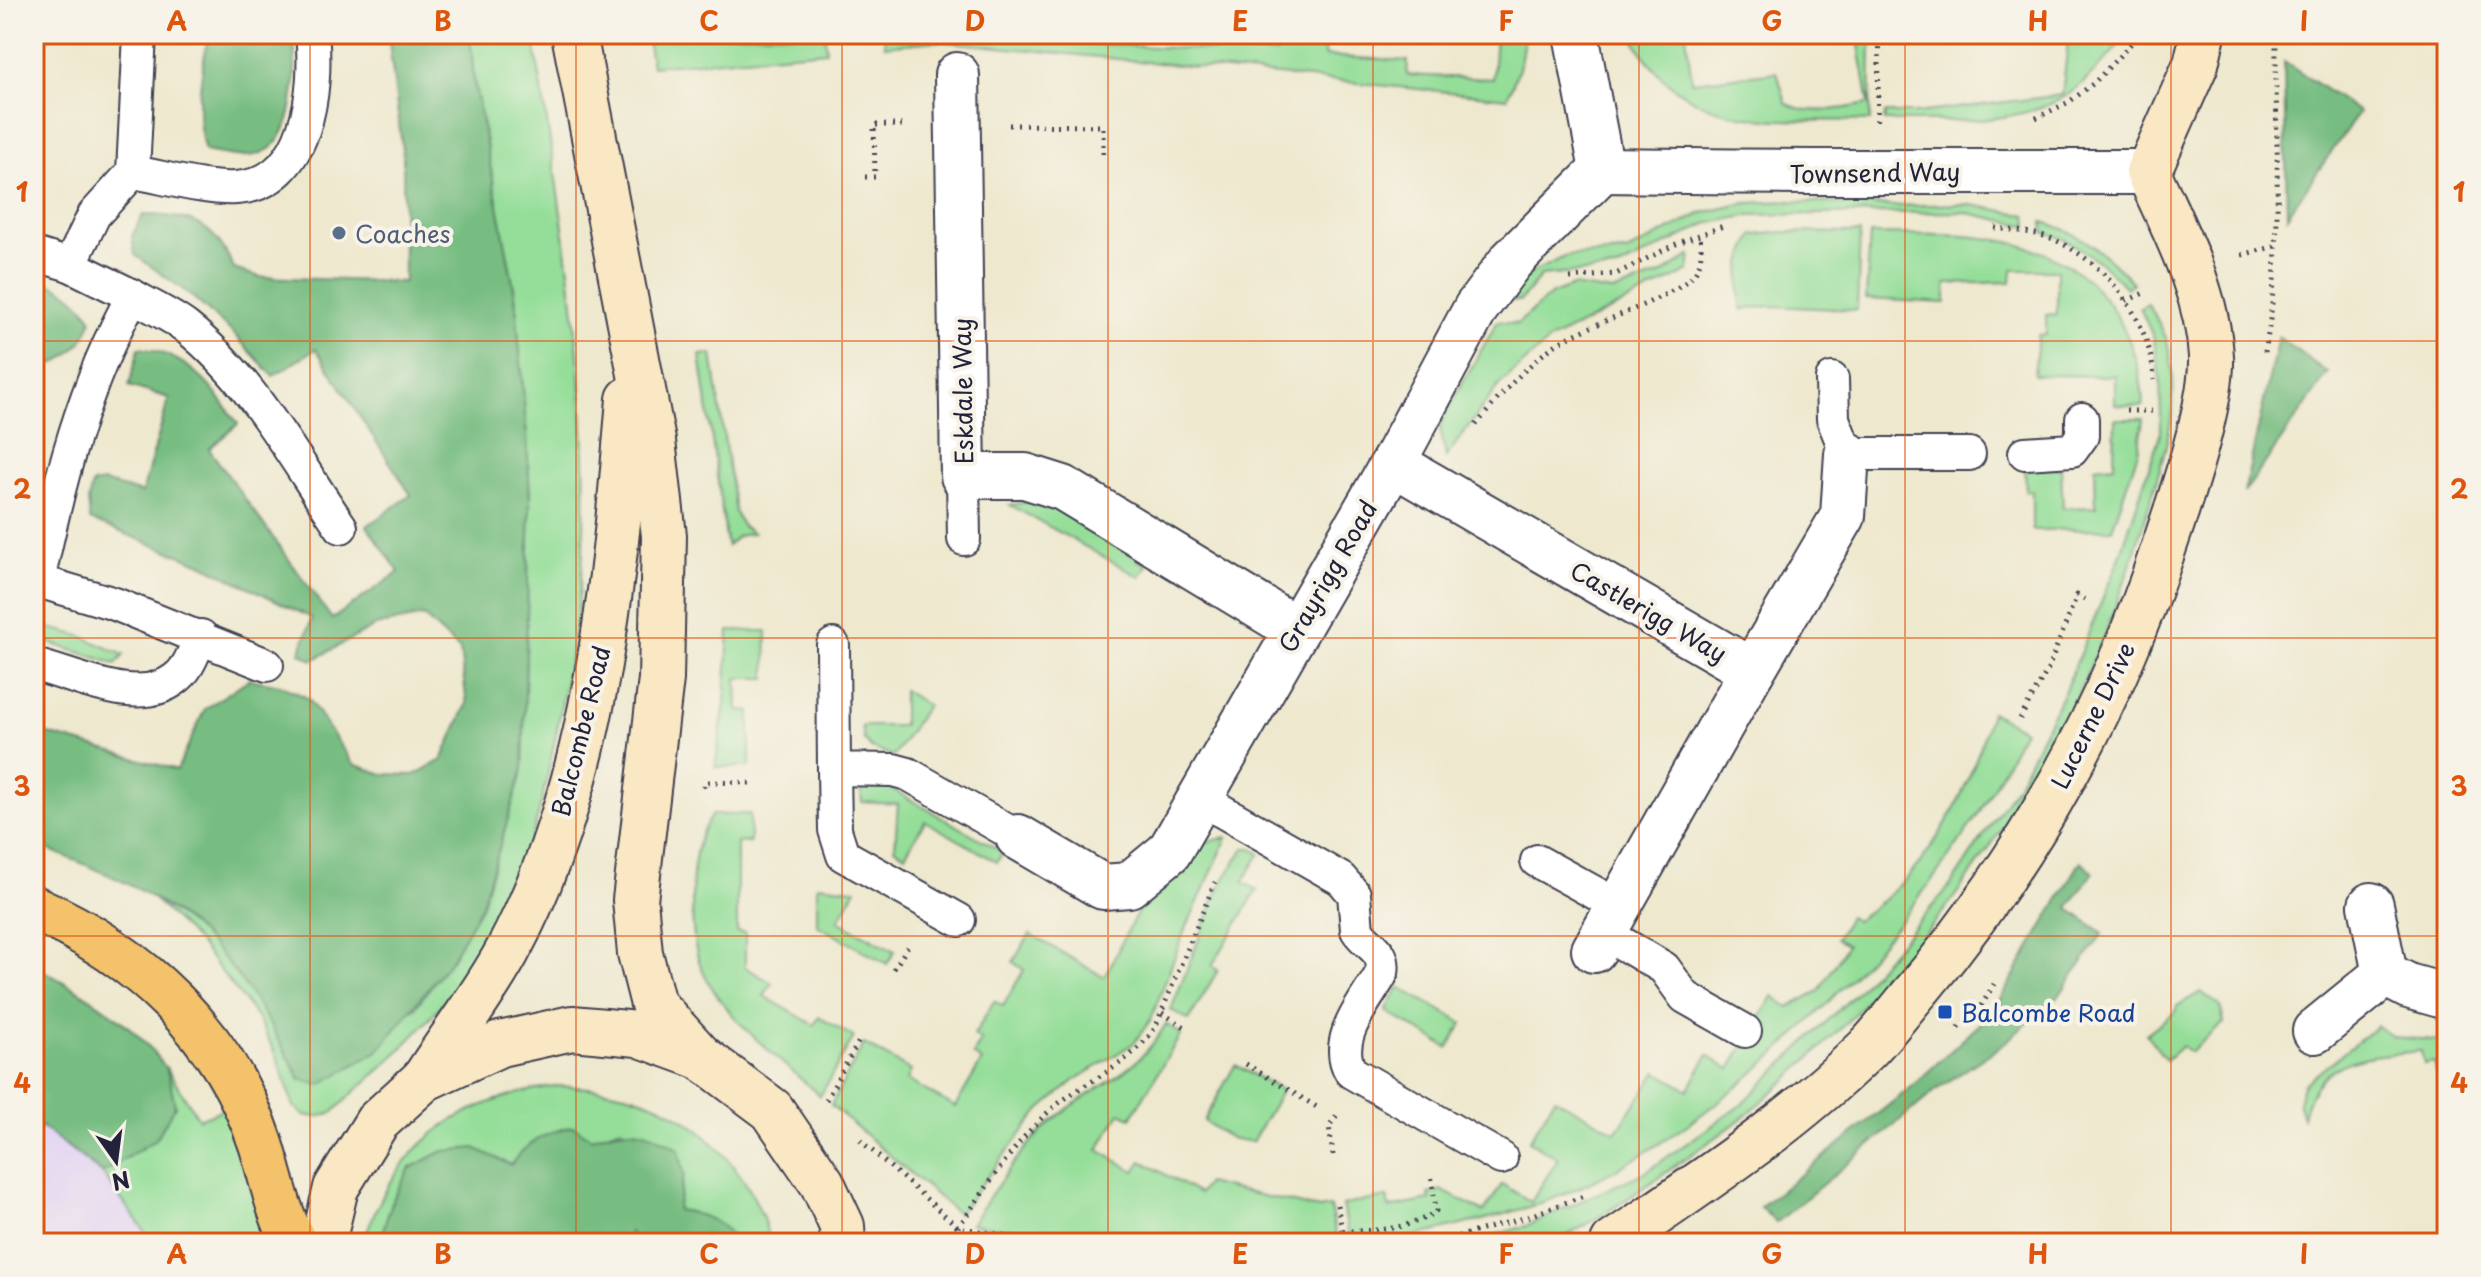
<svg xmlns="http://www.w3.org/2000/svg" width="2481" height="1277" viewBox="0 0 2481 1277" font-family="'Playpen Sans',sans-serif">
<rect width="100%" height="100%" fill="#f7f3e8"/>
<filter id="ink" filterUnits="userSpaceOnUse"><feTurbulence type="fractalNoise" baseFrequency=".0125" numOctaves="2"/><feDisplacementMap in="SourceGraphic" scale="16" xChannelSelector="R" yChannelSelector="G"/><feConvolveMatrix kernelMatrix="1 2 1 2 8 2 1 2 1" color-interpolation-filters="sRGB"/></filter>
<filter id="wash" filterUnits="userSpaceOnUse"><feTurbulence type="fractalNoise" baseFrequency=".006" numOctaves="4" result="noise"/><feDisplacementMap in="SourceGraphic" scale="32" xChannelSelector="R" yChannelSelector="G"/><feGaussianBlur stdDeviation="1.8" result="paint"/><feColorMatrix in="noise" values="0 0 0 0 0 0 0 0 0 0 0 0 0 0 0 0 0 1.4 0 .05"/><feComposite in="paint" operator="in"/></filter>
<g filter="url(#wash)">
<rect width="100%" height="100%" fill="#eee8ce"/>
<!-- built -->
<polygon fill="#e2d4f3" points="34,1121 102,1173 144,1230 149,1243 34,1243"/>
<!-- green -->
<g fill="#94de99" stroke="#5b806a" stroke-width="2">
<path d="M 470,34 L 533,34 C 560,204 592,378 583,551 C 580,609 568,667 558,724 C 545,792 529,865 497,927 C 470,977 427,1023 387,1063 C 369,1080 350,1094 334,1112 L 317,1117 L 303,1115 L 293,1105 L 278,1059 L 258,1019 L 198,942 L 153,898 C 168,909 184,919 198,931 C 243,969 273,1028 300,1079 L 415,1008 L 450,961 L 481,907 L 523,769 L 530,500 L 527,437 L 515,294 L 474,81 Z"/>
<polygon points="646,34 825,34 826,51 652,66"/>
<polygon points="884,34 1086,34 1086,43 1276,54 1278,34 1325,34 1324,56 1408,61 1407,75 1493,79 1496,34 1525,34 1519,69 1507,98 938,41 885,46"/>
<path d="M 1631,34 L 1686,34 L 1692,82 L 1777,72 L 1786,103 C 1810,117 1843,108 1869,104 L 1857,34 L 1871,34 L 1870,121 C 1772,118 1684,136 1631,34 Z"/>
<path d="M 2069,34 L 2128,34 C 2109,56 2087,84 2061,99 C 2008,127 1942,120 1884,121 L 1885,113 L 1916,113 L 2062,95 Z"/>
<polygon points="1789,201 1893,206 1966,204 2027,215 2028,226 1963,212 1750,215 1706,224 1617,269 1541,276 1520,301 1507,300 1528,274 1567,256 1627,252 1702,213 1745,203"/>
<path d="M 2043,222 C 2079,231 2109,256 2133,283 L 2126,288 C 2106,265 2073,239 2044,232 Z"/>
<path d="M 1784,232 L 1860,233 L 1857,310 L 1770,306 L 1742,310 C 1738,282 1738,260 1754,235 Z"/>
<path d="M 1870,234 C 1962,235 2066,227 2118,318 C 2134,346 2142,374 2143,406 L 2115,405 L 2115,376 L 2034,375 L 2038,335 L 2046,334 L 2046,315 L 2057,314 L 2057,270 L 2012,270 L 2011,282 L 1946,284 L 1946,303 L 1866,299 Z"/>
<polygon points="1691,255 1689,271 1550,340 1499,385 1446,457 1440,428 1444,415 1498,321 1517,324 1552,294 1573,286 1613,292 1662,274"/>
<path d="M 2148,304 C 2154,315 2162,327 2166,338 C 2186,400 2161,466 2143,525 C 2074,758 1932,960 1746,1115 C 1721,1135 1694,1152 1668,1171 C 1645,1187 1572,1238 1548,1243 C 1523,1248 1491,1243 1465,1243 L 1523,1227 L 1646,1172 L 1741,1105 L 1854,995 L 1951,885 L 2018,783 L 2065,690 L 2119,559 L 2161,431 L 2160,378 L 2154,339 L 2140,308 Z"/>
<polygon points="712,354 735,512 742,526 753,533 738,536 727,546 700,355"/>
<polygon points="2115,419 2143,419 2138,452 2112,529 2032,530 2032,491 2026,491 2025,469 2061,468 2063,508 2096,507 2095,467 2114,465"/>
<polygon points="1037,500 1055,504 1134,551 1138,560 1147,566 1140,577 1010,505"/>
<polygon points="34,624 81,636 124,655 116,664 34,638"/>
<polygon points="729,631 767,631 766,678 737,678 738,710 750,711 750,767 715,767 725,702"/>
<polygon points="903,690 927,705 894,756 871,748 864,740 862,726 903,726"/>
<path d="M 1991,712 L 2024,730 C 2007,760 1993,792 1974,820 C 1881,962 1734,1117 1579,1188 C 1541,1205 1498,1217 1457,1226 C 1422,1235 1387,1243 1350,1243 L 1343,1205 L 1387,1197 L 1389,1208 L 1430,1200 L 1429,1194 L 1441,1190 L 1484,1212 L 1502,1184 L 1531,1202 L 1558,1159 L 1529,1141 L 1555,1098 L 1616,1132 L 1657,1072 L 1688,1090 L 1708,1055 L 1730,1069 L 1773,996 L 1789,1007 L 1819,991 L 1847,945 L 1836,939 L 1849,917 L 1856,921 C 1873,907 1893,893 1908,877 C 1949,830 1975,772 1991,712 Z"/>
<polygon points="873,784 883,784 1003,852 997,862 925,821 905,855 895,848 898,804 862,802 861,787"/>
<path d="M 750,814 L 750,842 L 737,843 L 737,932 L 745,933 L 745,967 L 772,983 L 764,996 L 814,1025 L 819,1017 L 854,1037 L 820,1096 C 782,1061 718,1014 700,964 C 692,943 692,913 692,891 C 693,864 696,837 712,815 Z"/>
<path d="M 1227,838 L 1183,935 L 1151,1019 L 1134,1043 L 1074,1081 L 1040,1110 L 958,1214 L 831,1105 L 864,1044 L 911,1071 L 907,1080 L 955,1107 L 982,1061 L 973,1055 L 981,1040 L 974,1035 L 994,1001 L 1003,1006 L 1024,970 L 1013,962 L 1030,934 L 1104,977 C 1133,925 1160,845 1227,838 Z"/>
<polygon points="1244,848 1252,848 1260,854 1243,882 1257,890 1212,966 1218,970 1189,1020 1171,1010 1218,890"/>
<polygon points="817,885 856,889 838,921 895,951 887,964 817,925"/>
<polygon points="1399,987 1463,1023 1448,1048 1386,1011"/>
<polygon points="2201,992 2220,1006 2224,1023 2190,1052 2182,1046 2166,1060 2146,1034 2175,1012 2177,1006"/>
<path d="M 1166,1024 L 1181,1034 L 1131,1118 L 1120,1113 L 1098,1150 L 1135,1171 L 1142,1161 L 1199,1194 L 1207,1183 L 1319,1209 L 1330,1207 L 1338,1243 L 1113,1243 L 971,1224 C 995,1190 1019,1150 1051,1122 C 1095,1083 1134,1079 1166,1024 Z"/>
<path d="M 2377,1026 L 2393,1037 L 2447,1041 L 2447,1091 L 2441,1093 L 2434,1062 L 2424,1064 L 2421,1051 C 2368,1056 2316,1055 2303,1118 L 2298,1102 L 2303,1085 Z"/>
<polygon points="1235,1065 1282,1090 1252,1142 1230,1138 1204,1121"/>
<polygon points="165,1066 199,1119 228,1107 258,1211 261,1243 149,1243 144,1230 102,1173 156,1139 175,1106"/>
<path d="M 554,1086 C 585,1087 615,1089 645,1100 C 705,1122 757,1180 770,1243 L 733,1243 L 731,1236 L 691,1212 L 677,1210 L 684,1174 L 621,1128 L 511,1165 L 393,1199 L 379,1243 L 363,1243 C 395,1145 454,1102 554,1086 Z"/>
</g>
<!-- forest -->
<g fill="#77bd81" stroke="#4c705e" stroke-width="2">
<path d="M 208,34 L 293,34 C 297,65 298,141 261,153 C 242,160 223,154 205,151 C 193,112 202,74 208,34 Z"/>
<path d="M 388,34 L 470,34 L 474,81 L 515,294 L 527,437 L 530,500 L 523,769 L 481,907 L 450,961 L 378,1051 L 319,1085 L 300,1079 C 273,1028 243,974 200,933 C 154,890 92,867 34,844 L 34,730 L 177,770 L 205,709 L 249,679 L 280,685 L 308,698 L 353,764 L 382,774 L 414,775 L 442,760 L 467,704 L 460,650 L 423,616 L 375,626 L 313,660 L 300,653 L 312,618 L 199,563 L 90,520 L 88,501 L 92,484 L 104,482 L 142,493 L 169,398 L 129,386 L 139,348 C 187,353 213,387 238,424 L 209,449 L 332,619 L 399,572 L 367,526 L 411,495 L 316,349 L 273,376 L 233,333 L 188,293 L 135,255 L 132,236 L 143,215 C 191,215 215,223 234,269 L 260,277 L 404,282 L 403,155 Z"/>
<polygon points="2284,62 2359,112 2287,216"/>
<path d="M 34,279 C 60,285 77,296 92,319 C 85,342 75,351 54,364 L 34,359 Z"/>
<polygon points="2278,337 2328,373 2244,493"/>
<polygon points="2081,861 2093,872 2068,908 2103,933 2058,997 2001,1046 1940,1087 1776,1223 1760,1207 1909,1089 1992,1013"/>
<path d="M 34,966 C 80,990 132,1021 163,1064 C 171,1074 172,1094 175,1106 L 156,1139 L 102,1173 L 34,1121 Z"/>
<path d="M 573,1126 L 591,1138 C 630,1125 645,1127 679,1150 L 684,1174 L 677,1210 C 696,1213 728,1221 733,1243 L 639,1243 L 630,1232 L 627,1243 L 379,1243 L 393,1199 L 410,1168 L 443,1151 L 475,1148 L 511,1165 C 525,1142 546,1133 573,1126 Z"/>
</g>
</g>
<g filter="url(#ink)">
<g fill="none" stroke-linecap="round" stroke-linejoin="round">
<defs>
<g id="lane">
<path d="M 140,34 L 133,172 C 163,177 206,190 236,188 C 308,184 318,88 312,34"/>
<polyline points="34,254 70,265 133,296"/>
<polyline points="70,265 94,215 133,172"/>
<polyline points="1832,379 1833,419 1847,454 1969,454"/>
<polyline points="2025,453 2072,450 2082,436 2082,419"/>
<polyline points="963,476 964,539"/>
<path d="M 34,581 L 38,581 C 59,482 83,385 133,296 C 150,306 170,315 186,327 C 252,379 294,459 341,527"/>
<polyline points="38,581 115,604 267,665"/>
<polyline points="833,645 834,769 893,770 908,774 1018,837"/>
<path d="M 34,665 C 74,674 138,708 175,679 C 189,669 194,651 201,636"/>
<polyline points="834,769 835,830 843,855 959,920"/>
<path d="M 1201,799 L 1341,879 L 1354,894 L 1357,930 C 1368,947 1386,949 1382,973 C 1366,1002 1331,1039 1351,1072 L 1501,1158"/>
<polyline points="1537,861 1617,905"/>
<polyline points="1603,932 1664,968 1685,997 1745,1031"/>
</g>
<g id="street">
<polyline points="1576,34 1602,170"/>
<polyline points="957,75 963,476 1025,476 1063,488 1296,629"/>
<path d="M 1602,170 C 1784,173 1966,172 2148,172"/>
<polyline points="1393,463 1752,671 1594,950"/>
<polyline points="1752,671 1843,516 1847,454"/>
<polyline points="1018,837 1103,887 1129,885 1169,852 1393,463 1476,308 1511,261 1602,170"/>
<polyline points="2385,974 2408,986 2447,997"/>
<polyline points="2315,1031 2385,974 2371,905"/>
</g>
<g id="secondary">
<polyline points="574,34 653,441 664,536 661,679 635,900 640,953 653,1004 701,1057"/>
<path d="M 424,1079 C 451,1037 483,996 507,952 C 596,786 614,583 629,399"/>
<polyline points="323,1243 336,1188 377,1122 424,1079 500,1044 572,1028 638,1034 701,1057 772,1110 822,1183 842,1226 843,1243"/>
<path d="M 1613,1243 C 1701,1183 1791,1124 1867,1049 C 1885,1030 1901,1009 1918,989 C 2027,860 2111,708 2164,547 C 2180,500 2213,404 2211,356 C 2207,290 2175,232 2148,172 L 2196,64 L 2203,34"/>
</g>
<path id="highway" d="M 34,908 C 139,954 225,1034 261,1144 C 272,1179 277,1209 294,1243"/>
</defs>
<!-- lane casing -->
<use href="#lane" stroke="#414051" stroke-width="36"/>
<!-- street casing -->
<use href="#street" stroke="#414051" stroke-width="48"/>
<!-- secondary casing -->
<use href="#secondary" stroke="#414051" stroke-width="48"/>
<!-- highway casing -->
<use href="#highway" stroke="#414051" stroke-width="48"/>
<!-- path -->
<g stroke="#414051" stroke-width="5" stroke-dasharray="2 6" stroke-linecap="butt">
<polyline points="854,34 854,37"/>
<polyline points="2036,118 2069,102 2094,83 2140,34"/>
<polyline points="1877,121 1880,34"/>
<polyline points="1009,125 1103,126 1103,155"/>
<polyline points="865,177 875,177 874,125 907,125"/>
<path d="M 1995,228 C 2014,231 2038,232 2055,240 C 2109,265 2151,321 2154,380"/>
<polyline points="2242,255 2276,246"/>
<polyline points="1570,278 1616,274 1678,243 1726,225"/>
<polyline points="2126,301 2144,293"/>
<path d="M 2265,352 C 2284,248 2275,139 2276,34"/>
<polyline points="2126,411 2152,411"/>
<path d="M 1476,425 C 1499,397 1524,367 1554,346 C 1583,325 1682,297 1696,271 C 1703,259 1701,247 1700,235"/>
<polyline points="2020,719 2048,669 2077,595 2089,602"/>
<polyline points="704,787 705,782 750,783"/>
<polyline points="894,969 910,943"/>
<polyline points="1162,1013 1185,1027"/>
<polyline points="1958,1028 1980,1008 1994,984"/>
<polyline points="1246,1064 1320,1109"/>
<polyline points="826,1100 859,1041"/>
<polyline points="860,1140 958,1227 1045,1243"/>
<polyline points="1333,1155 1329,1126 1337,1115"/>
<polyline points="1337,1205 1345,1243"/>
<path d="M 1343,1231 C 1372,1231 1411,1230 1436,1211 L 1431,1173"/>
<path d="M 955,1243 L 958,1227 C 986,1190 1011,1147 1045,1115 C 1082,1080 1124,1072 1155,1028 L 1215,882"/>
<polyline points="1435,1243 1524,1218 1586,1195"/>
</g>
<!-- lane -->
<use href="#lane" stroke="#fff" stroke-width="32"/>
<!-- street -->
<use href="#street" stroke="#fff" stroke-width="44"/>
<!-- secondary -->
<use href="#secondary" stroke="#fae7c3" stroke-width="44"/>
<!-- highway -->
<use href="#highway" stroke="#f3c26a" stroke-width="44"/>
</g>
</g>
<!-- grid -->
<path fill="none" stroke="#de560e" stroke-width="2" stroke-opacity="0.55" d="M 310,34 L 310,1243M 576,34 L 576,1243M 842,34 L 842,1243M 1108,34 L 1108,1243M 1373,34 L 1373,1243M 1639,34 L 1639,1243M 1905,34 L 1905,1243M 2171,34 L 2171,1243M 34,341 L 2447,341M 34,638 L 2447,638M 34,936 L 2447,936"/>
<!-- markers -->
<circle fill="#5c6f8a" stroke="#f7f3e8" stroke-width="3" cx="339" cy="233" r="8"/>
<rect fill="#1a4fb4" stroke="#f7f3e8" stroke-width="3" x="1937" y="1004" width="16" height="16" rx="4"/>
<g text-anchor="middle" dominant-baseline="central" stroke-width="8" stroke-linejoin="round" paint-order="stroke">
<!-- street labels -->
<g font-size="24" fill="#22223b" stroke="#f7f3e8">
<text transform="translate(1875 172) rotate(-1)">Townsend Way</text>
<text transform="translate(962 391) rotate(-91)">Eskdale Way</text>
<text transform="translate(1327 576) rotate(-60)">Grayrigg Road</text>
<text transform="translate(1649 611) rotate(30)">Castlerigg Way</text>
<text transform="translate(2092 715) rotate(-64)">Lucerne Drive</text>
<text transform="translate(580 731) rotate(-76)">Balcombe Road</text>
</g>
<!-- service labels -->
<g font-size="24" fill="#4e5e75" stroke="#f7f3e8" text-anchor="start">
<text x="355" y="233">Coaches</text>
</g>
<!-- transit labels -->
<g font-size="24" fill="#164399" stroke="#f7f3e8" text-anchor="start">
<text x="1961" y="1012">Balcombe Road</text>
</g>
</g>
<!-- margin -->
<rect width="2481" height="1277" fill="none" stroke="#f7f3e8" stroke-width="88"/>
<!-- north arrow -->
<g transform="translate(116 1161) rotate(166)" stroke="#f7f3e8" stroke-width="6" paint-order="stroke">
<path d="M0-6L14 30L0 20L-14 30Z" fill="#22223b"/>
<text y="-12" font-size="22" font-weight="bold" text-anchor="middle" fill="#22223b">N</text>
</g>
<rect x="44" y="44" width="2393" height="1189" fill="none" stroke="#de560e" stroke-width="3"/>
<g font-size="26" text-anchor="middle" font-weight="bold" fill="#de560e">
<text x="177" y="31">A</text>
<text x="443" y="31">B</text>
<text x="709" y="31">C</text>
<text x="975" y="31">D</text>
<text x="1240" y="31">E</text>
<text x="1506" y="31">F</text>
<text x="1772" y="31">G</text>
<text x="2038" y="31">H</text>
<text x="2304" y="31">I</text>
<text x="22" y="202">1</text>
<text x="2459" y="202">1</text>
<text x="22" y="499">2</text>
<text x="2459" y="499">2</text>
<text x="22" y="796">3</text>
<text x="2459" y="796">3</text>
<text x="22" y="1093">4</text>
<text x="2459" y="1093">4</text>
<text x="177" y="1264">A</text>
<text x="443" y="1264">B</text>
<text x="709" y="1264">C</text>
<text x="975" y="1264">D</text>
<text x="1240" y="1264">E</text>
<text x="1506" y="1264">F</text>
<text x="1772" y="1264">G</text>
<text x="2038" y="1264">H</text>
<text x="2304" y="1264">I</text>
</g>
</svg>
